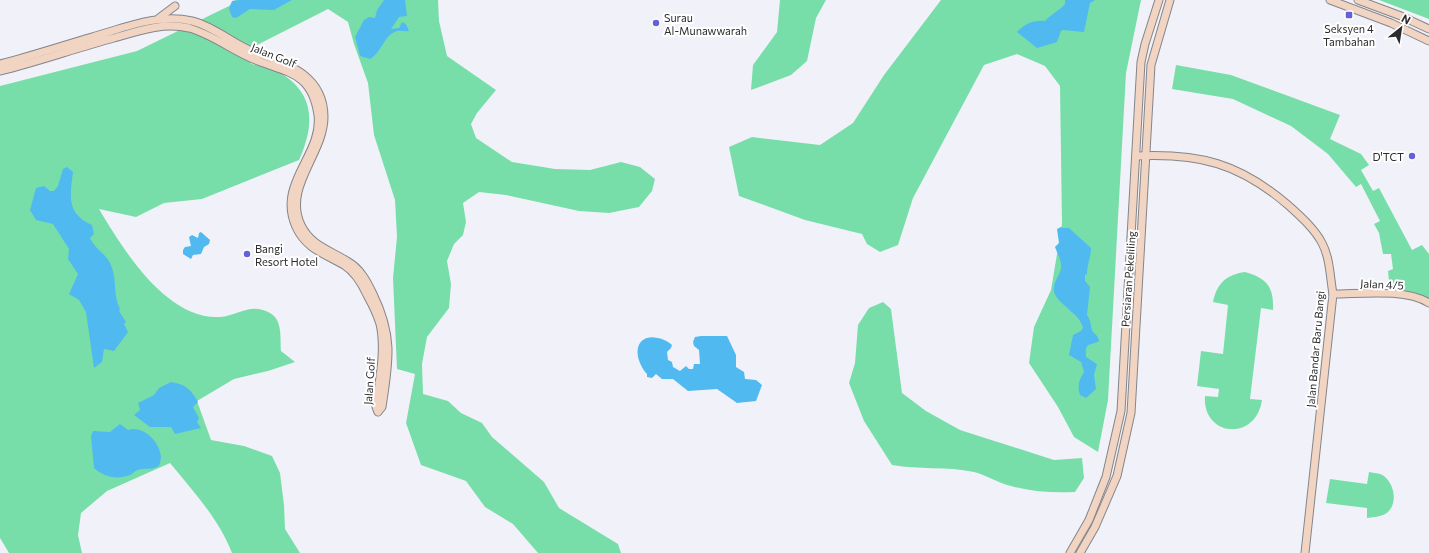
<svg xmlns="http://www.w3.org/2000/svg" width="1429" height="553" viewBox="0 0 1429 553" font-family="Commissioner,sans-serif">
<rect width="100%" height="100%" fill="#f1f2f9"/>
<!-- green -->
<g fill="#78dea9">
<path d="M 235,0 L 438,0 L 439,21 L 447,56 L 496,90 L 477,113 L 471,124 L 476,138 L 512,162 L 555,169 L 590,170 L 621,162 L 640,167 L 655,179 L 652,191 L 639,207 L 609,213 L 579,211 L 506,195 L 479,192 L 463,203 L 466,222 L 463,235 L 454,244 L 447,261 L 451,284 L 449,308 L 427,337 L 422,364 L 423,394 L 448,401 L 461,413 L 482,423 L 492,437 L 544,482 L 559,508 L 618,544 L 621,553 L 538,553 L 513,524 L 485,507 L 466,481 L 421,465 L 406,423 L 415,374 L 397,369 L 393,278 L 397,237 L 395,200 L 374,135 L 368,83 L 354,44 L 348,22 L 328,9 L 257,45 L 250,63 C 259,67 272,68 282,74 C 316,95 314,127 299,160 L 202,199 L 164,203 L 136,217 L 99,209 C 123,249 166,320 220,317 C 238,316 250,302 270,313 C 283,320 280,339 281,351 L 295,362 L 268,371 L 234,379 L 197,401 L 211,440 L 244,446 L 272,456 L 280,473 L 284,505 L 285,529 L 300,553 L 232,553 C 219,519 193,491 170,463 L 107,491 L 81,513 L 78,535 L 82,553 L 9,553 L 0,538 L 0,86 L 137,51 L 229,6 Z"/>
<polygon points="780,0 826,0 816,18 807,61 791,75 751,90 753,65 777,32"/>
<polygon points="941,0 1141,0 1126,73 1108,400 1098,452 1074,437 1058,407 1029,363 1034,327 1051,290 1062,224 1060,86 1045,66 1017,54 984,65 913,198 898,245 880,252 867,244 862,234 805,220 739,196 729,147 752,137 820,145 853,123 884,75"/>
<polygon points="1379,0 1429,0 1429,19"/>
<polygon points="1176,65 1231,75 1340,115 1330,139 1361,154 1369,165 1361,170 1373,191 1379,188 1412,250 1422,245 1429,254 1429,300 1417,294 1390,291 1388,271 1393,269 1391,254 1383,254 1379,233 1374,224 1380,221 1361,184 1356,187 1328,154 1291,126 1233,99 1172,89"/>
<path d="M 1245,272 C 1267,278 1274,287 1273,310 L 1261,308 L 1250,399 L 1262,400 C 1256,442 1202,437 1205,396 L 1218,397 L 1219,389 L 1197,386 L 1201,351 L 1223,354 L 1228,305 L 1213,302 C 1217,283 1226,275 1245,272 Z"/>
<path d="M 883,302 L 891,309 L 902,393 L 926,411 L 960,430 L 1054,460 L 1082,458 L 1084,478 L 1075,492 C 1053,493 1032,492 1011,486 C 998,483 986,475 974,472 C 946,466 919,470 892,465 L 864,421 L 849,383 L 855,363 L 858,325 L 869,308 Z"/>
<path d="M 1369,472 C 1374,473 1380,473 1384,476 C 1394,484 1398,502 1388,512 C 1382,517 1374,517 1367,518 L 1367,508 L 1326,503 L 1330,479 L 1367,484 Z"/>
</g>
<!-- water -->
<g fill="#50b9f0">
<polygon points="240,0 292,0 274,10 250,9 236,18 232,17 229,9 232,1"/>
<path d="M 384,0 L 405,0 L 407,16 L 399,17 L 391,29 L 399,28 L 402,22 L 406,24 L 409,31 C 405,32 401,30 397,31 C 384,35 382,52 370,59 L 360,56 L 355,37 L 364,20 L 369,17 L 375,18 L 377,10 Z"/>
<path d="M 1065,0 L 1095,0 L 1090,3 L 1084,32 L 1063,30 L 1061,31 L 1057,42 L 1037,48 L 1017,32 C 1026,23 1033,20 1045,21 C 1051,14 1059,11 1065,4 Z"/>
<path d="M 67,167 L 73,172 C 70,196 66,213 92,225 L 94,234 L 90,238 C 95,249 105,253 110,263 C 118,279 112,293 120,309 L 119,311 L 126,322 L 124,324 L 128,332 L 114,351 L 104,349 L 102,362 L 94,368 L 86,312 L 79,300 L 69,294 L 78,274 L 68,259 L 69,249 L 53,224 L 36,220 L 30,210 L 36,188 L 44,186 L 50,191 L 54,191 L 58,186 L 63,169 Z"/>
<path d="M 1061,227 L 1063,228 L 1069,228 L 1091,248 C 1091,257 1087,264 1087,274 L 1085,275 L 1085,281 L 1090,287 L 1087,315 C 1092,322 1090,327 1093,332 C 1096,335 1098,336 1099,341 C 1089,347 1085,341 1086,357 L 1097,364 L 1094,375 L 1096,389 L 1086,398 L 1080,395 C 1077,387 1079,379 1084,372 L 1081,362 L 1069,355 L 1073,335 L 1081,331 L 1083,328 C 1080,313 1059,306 1054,292 C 1052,283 1060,276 1061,268 C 1062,261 1057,253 1055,247 L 1059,243 L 1057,229 Z"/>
<polygon points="201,232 210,240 209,244 204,247 201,254 193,255 191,259 183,254 183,250 185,247 191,246 189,237 192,235 198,238 199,233"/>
<path d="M 701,336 L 727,336 L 736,355 L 736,367 L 744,372 L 745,379 L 756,380 L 762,385 L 756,401 L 737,403 L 717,389 L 688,391 L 673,379 L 662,379 L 656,374 L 652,378 L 647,377 L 647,374 C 640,367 632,348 643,340 C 650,334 666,339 672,345 L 671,348 L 667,352 L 668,360 L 672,362 L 673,367 L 680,371 L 686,366 L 689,369 L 693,369 L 694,364 L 700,364 L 699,350 L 694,346 L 693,342 L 695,337 Z"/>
<path d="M 171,382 C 185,384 191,389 198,402 L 193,407 L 199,418 L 197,422 L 201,428 L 175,434 L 171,427 L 150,427 L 134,415 L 140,410 L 138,403 L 154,395 L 159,388 Z"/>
<path d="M 120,424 L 128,430 C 143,425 160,442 161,457 C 161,459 160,463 159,466 C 149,471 147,467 138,470 C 134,471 133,474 130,475 C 117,480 104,477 94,468 L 91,436 L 93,431 L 110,432 Z"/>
</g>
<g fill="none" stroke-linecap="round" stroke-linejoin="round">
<defs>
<g id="secondary">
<polyline points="1330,0 1391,23 1429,41"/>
<polyline points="1358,0 1401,16 1429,29"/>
<polyline points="159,18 175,6"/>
<path d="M 0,64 C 31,56 61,46 92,37 C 124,28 158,13 192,21 C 216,27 235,46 259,54 C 290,64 324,77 324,117 C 324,154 283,187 301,225 C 311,246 330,250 347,261 C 360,268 367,281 373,294 C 394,337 389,361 382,407 L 378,412 L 376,407 C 379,380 386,350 380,324 C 377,314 372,304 367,295 C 362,284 355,272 344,265 C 325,254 306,249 296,227 C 276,183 323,155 318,115 C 312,74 290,73 258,61 C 234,52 214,35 189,28 C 163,22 138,31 114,38 C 76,48 38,62 0,71"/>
<path d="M 1136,156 C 1199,153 1239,163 1288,205 C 1300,216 1314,228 1322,243 C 1330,258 1330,277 1333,294 L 1305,553"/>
<path d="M 1333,294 C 1360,294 1405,288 1429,303"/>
<polyline points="1070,553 1089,520 1106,477 1121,411 1141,62 1145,44 1159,0"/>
<polyline points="1080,553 1095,527 1117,476 1131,413 1151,65 1170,0"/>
</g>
</defs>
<!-- secondary casing -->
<use href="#secondary" stroke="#84858b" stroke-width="9"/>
<!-- secondary -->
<use href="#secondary" stroke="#f1d4c2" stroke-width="7"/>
</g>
<!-- markers -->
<g fill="#6261da" stroke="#fff" stroke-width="1.5">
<rect x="1345" y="11" width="8" height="8" rx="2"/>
<circle cx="656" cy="23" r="4"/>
<circle cx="1412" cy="156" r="4"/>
<circle cx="247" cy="254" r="4"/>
</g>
<g text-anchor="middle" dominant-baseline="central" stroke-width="4" stroke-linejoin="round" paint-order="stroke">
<!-- poi labels -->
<g font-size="11" fill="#2c2c2f" stroke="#fff" text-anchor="start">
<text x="664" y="17">Surau<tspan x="664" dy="13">Al-Munawwarah</tspan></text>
<text x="1349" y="28" text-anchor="middle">Seksyen 4<tspan x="1349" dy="13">Tambahan</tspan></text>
<text x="1404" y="156" text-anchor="end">D'TCT</text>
<text x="255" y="248">Bangi<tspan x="255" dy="13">Resort Hotel</tspan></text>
</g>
<!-- street labels -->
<g font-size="11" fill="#2c2c2f" stroke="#fff">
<text transform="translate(274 55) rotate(22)">Jalan Golf</text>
<text transform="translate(1128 279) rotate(-86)">Persiaran Pekeliling</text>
<text transform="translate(1382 284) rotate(3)">Jalan 4/5</text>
<text transform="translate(1315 349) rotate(-85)">Jalan Bandar Baru Bangi</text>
<text transform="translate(369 381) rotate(-86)">Jalan Golf</text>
</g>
</g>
<!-- north arrow -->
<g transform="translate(1401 28) rotate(30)" stroke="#ffffff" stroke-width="3" paint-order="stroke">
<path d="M0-3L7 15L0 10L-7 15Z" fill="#2c2c2f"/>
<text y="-6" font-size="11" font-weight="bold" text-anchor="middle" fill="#2c2c2f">N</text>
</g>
</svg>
